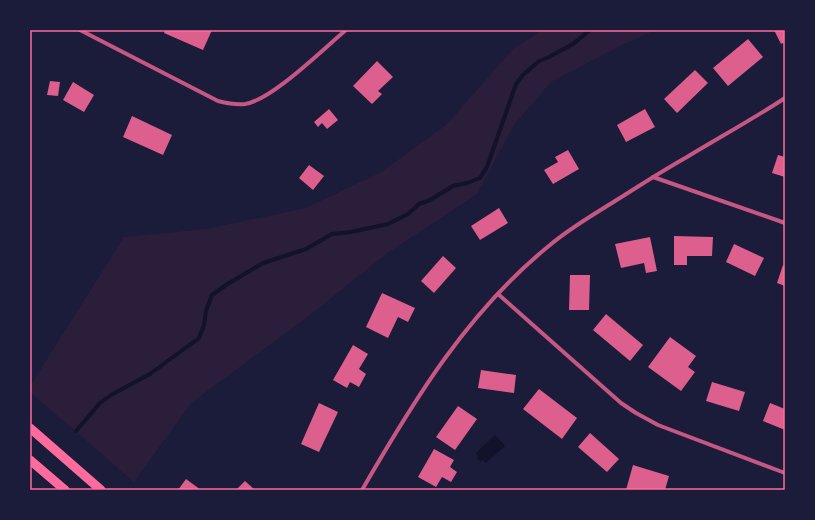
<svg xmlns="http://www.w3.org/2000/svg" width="815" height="520" viewBox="0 0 815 520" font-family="'Exo 2',sans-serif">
<rect width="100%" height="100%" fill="#1b1b3a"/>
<!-- green -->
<polygon fill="#2a1e3b" points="543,30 656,30 622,45 551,82 514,125 477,194 386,254 310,315 191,403 134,482 30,392 30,386 124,237 206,229 306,208 381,172 446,125 514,48"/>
<!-- water -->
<polygon fill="#12122b" points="495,435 505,446 486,463 483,460 481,462 477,458 478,456 476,453"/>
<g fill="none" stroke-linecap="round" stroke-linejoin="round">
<!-- stream -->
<polyline stroke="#12122b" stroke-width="4" points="76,431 100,403 111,395 150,374 199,338 204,325 206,311 212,295 226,285 263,263 306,249 332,234 351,232 388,224 408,214 419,204 430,200 453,186 467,183 480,178 487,167 516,84 523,75 539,61 547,58 573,44 590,30"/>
</g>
<!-- building -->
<g fill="#dd5f8e">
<polygon points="165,30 212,30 203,50 164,33"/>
<polygon points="774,30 785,30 785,42 781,44"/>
<polygon points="748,39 763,57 728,86 713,68"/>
<polygon points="377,61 393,77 378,91 382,94 372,104 353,86"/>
<polygon points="695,70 708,83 677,113 664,99"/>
<polygon points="50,81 60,82 58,96 47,95"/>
<polygon points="73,82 94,95 84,112 63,100"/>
<polygon points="329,109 338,120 327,129 322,123 318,127 314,122"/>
<polygon points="645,109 655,127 626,142 617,125"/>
<polygon points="132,116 172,135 163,155 123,137"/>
<polygon points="568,150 579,169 553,184 544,170 558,162 555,157"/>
<polygon points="778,155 785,157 785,177 772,173"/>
<polygon points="309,165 324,176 313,190 299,178"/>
<polygon points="499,208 508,223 480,240 471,226"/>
<polygon points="674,236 713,237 712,256 687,256 687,265 674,265"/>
<polygon points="650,237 657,271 646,273 644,263 621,268 615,244"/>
<polygon points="734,244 764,258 755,276 726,262"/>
<polygon points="443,256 456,268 434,293 421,281"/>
<polygon points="783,265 785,266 785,286 777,283"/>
<polygon points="570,275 590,275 589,310 569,310"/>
<polygon points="382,293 415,308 408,322 398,317 388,338 366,327"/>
<polygon points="606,314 643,345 630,361 593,330"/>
<polygon points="670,337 696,356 688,367 695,372 681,391 648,367"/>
<polygon points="353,345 368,354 359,369 366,374 359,387 350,382 347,388 333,380"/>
<polygon points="481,370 516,375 514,393 478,388"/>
<polygon points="712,382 745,392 739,411 706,401"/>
<polygon points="539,389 577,418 562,439 523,409"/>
<polygon points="319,403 338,412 319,452 301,444"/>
<polygon points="770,403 785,409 785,430 763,421"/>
<polygon points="458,406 477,419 455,450 436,437"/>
<polygon points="590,433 619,459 607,472 578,447"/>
<polygon points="434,449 454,460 450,467 457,472 451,482 442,477 436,487 418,477"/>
<polygon points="633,465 669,476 665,490 626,490"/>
<polygon points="186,479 201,490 178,490"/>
<polygon points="245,481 255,490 236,490"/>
</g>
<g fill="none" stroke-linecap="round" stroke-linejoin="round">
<!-- minor -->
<g stroke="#c65784" stroke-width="4">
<path d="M 80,30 L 218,101 C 226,103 236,105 245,104 C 272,100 323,49 346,30"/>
<polyline points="653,177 785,223"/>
<polyline points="498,294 621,403 636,413 658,425 785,473"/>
<path d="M 362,490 C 414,400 468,311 550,245 C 570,228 593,215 615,201 C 639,186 662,171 687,157 C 720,137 753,119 785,98"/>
</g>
<!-- primary -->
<g stroke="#ff6b9d" stroke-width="9">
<polyline points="30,428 101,490"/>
<polyline points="30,460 65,490"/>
</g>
</g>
<!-- border -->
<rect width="815" height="520" fill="none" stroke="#1b1b3a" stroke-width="62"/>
<rect x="31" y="31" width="753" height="458" fill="none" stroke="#ff6b9d" stroke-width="1.5"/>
</svg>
